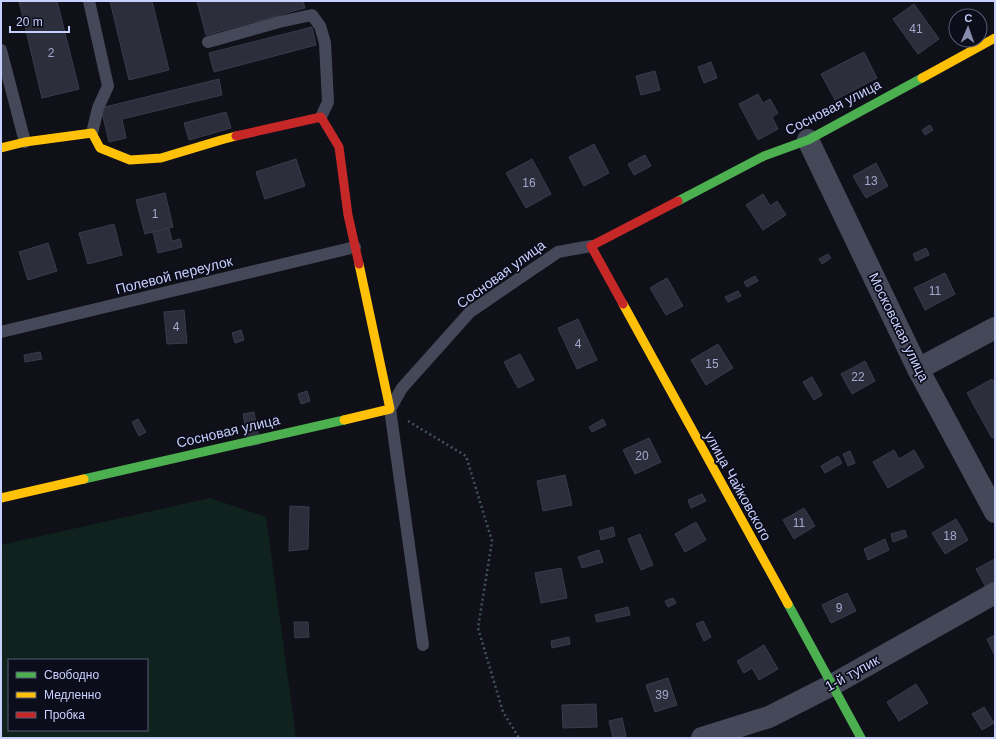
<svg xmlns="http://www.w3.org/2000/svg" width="996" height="739" viewBox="0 0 996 739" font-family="Arial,sans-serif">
<rect width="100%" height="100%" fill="#101018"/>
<!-- green -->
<path fill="#0f221d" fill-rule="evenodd" d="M 210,498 L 266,517 L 296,738 L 1,738 L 1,545 ZM 9,660 L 147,660 L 147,730 L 9,730 Z"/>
<!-- building -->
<g fill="#2c2e3b" stroke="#3a3b4c">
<polygon points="19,1 57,1 79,89 42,98"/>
<polygon points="110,1 152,1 169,70 129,80"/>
<polygon points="197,1 303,1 305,8 206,35"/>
<polygon points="914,4 939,39 918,54 893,19"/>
<polygon points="312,27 316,45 214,72 209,53"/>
<polygon points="864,52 877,78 835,100 821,74"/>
<polygon points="711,62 717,78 704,83 698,67"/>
<polygon points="655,71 660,90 641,95 636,76"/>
<polygon points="219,79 222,95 122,119 126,138 109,142 101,108"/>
<polygon points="758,94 763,103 770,99 778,113 772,117 778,129 758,140 739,104"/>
<polygon points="226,112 231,128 189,140 184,123"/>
<polygon points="930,125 933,130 925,135 922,130"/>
<polygon points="594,144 609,173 584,186 569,157"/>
<polygon points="645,155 651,166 634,175 628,164"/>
<polygon points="296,159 305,186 265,199 256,172"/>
<polygon points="532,159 551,194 526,208 506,173"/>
<polygon points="876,163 888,186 866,198 853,176"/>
<polygon points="165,193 173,227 145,234 136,200"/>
<polygon points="763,194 770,206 777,201 786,215 763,230 746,205"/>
<polygon points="114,224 122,255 88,264 79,233"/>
<polygon points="169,228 172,241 180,239 182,247 158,253 153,232"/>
<polygon points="48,243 57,271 28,280 19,252"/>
<polygon points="926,248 929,255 916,261 913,254"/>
<polygon points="828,254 831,258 822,264 819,259"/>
<polygon points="945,273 955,294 925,310 914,288"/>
<polygon points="755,276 758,281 747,287 744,282"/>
<polygon points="667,278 683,306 666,315 650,288"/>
<polygon points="738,291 741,296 728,302 725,297"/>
<polygon points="184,310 187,343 167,344 164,312"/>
<polygon points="578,319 597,360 577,369 558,328"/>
<polygon points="241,330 244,340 235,343 232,333"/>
<polygon points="718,344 733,368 706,385 691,360"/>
<polygon points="40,352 42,359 25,362 24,355"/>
<polygon points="520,354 534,380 518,388 504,362"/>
<polygon points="865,361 875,381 852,394 841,374"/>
<polygon points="812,377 822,395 814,400 803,382"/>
<polygon points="992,379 995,384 995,437 992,438 967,393"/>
<polygon points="307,391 310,401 301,404 298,394"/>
<polygon points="254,412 260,444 249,446 243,414"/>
<polygon points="138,419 146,432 139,436 132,422"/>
<polygon points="603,419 606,425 592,432 589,427"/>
<polygon points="649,438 661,462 635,474 623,450"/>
<polygon points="894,450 899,459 914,450 924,467 888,488 873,462"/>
<polygon points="850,451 855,463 848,466 843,454"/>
<polygon points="838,456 842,463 825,473 821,466"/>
<polygon points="565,475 572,505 543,511 537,481"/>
<polygon points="702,494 706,501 691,508 688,500"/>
<polygon points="290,506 309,507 308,549 289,551"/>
<polygon points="804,508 815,526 794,539 783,520"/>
<polygon points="956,519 968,540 945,554 932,533"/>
<polygon points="696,522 706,540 685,552 675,534"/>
<polygon points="613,527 615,536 601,540 599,531"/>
<polygon points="905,530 907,537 893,542 891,534"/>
<polygon points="640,534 653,565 641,570 628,539"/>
<polygon points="885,539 889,550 868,560 864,549"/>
<polygon points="599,550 603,562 582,568 578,557"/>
<polygon points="995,559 995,584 987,589 976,569"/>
<polygon points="561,568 567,598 541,603 535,573"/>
<polygon points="847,593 856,611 831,623 822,605"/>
<polygon points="673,598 676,603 668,607 665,601"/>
<polygon points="628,607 630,615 597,622 595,615"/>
<polygon points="703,621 711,637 704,641 696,624"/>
<polygon points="294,622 308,622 309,637 295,638"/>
<polygon points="995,635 995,656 987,639"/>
<polygon points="569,637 570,644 552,648 551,641"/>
<polygon points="764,645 778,669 759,680 752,668 744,673 737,661"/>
<polygon points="668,678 677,705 655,712 646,685"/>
<polygon points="916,684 928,703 899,721 887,702"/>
<polygon points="596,704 597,727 563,728 562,705"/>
<polygon points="984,707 994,723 982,730 972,714"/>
<polygon points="622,718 626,736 618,738 613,738 609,721"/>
</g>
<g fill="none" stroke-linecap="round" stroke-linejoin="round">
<!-- path -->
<polyline stroke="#435459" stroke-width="2.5" stroke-dasharray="2 3" stroke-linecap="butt" points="408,421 466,456 492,541 478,628 503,712 519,738"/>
<!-- lane -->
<g stroke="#444859" stroke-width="12">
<polyline points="89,1 108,86 98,108 92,133"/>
<polyline points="208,42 279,22 312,15 320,26 325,43 328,102 321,117"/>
<polyline points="1,50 25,142"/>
<polyline points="1,332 355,247"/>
<polyline points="423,645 390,409 402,388 470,312 558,252 591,246"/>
</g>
<!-- street -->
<g stroke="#444859" stroke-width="22">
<polyline points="808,140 918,369 995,512"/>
<polyline points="918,369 995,328"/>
<polyline points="702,738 769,717 832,685 995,593"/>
</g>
<!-- fast -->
<g stroke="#4caf50" stroke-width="9">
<polyline points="678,201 764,156 808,140 922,78"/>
<polyline points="84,479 344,420"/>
<polyline points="788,604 861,738"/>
</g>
<!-- slow -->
<g stroke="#ffc107" stroke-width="9">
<polyline points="922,78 995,38"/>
<polyline points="1,148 25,142 92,133 100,148 130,160 161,158 221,140 236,136"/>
<polyline points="623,304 788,604"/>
<polyline points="344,420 390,409 359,264"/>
<polyline points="1,498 84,479"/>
</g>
<!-- jam -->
<g stroke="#c62828" stroke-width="9">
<polyline points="236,136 321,117 339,147 348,215 359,264"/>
<polyline points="623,304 591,246 678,201"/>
</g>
</g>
<g text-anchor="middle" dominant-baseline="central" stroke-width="3.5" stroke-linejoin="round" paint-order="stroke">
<!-- number labels -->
<g font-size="12" fill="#a1a8cc">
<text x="916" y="29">41</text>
<text x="51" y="53">2</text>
<text x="871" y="181">13</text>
<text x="529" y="183">16</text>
<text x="155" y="214">1</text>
<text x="935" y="291">11</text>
<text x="176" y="327">4</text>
<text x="578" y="344">4</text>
<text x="712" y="364">15</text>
<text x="858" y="377">22</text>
<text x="642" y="456">20</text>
<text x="799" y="523">11</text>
<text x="950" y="536">18</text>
<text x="839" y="608">9</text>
<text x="662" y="695">39</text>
</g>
<!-- street labels -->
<g font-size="14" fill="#c8d0fd" stroke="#0c0d1b">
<text transform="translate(833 107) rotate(-27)">Сосновая улица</text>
<text transform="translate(501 274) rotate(-36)">Сосновая улица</text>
<text transform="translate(174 275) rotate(-14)">Полевой переулок</text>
<text transform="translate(899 327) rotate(64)">Московская улица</text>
<text transform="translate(228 431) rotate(-13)">Сосновая улица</text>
<text transform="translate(738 486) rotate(61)">улица Чайковского</text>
<text transform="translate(852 673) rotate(-29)">1-й тупик</text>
</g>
</g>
<!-- border -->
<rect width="996" height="739" fill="none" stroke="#c8d0fd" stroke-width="4"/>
<!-- legend -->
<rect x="8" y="659" width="140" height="72" fill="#0c0d1b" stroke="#575b75"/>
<rect x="16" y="672" width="20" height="6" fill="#4caf50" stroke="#575b75"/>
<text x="44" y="679" font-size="12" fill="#c8d0fd">Свободно</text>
<rect x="16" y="692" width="20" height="6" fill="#ffc107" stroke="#575b75"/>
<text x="44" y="699" font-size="12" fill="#c8d0fd">Медленно</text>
<rect x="16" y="712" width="20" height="6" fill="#c62828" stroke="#575b75"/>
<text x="44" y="719" font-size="12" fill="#c8d0fd">Пробка</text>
<!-- north arrow -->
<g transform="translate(968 28) rotate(2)"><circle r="19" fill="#0c0d1b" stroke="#575b75"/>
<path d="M0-3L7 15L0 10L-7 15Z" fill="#888dad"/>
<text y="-6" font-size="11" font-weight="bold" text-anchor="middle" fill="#c8d0fd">С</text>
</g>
<!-- scale -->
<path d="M10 26v6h59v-6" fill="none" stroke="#c8d0fd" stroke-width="2"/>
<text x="16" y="26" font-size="12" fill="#c8d0fd" stroke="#0c0d1b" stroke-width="3" paint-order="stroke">20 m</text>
</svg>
